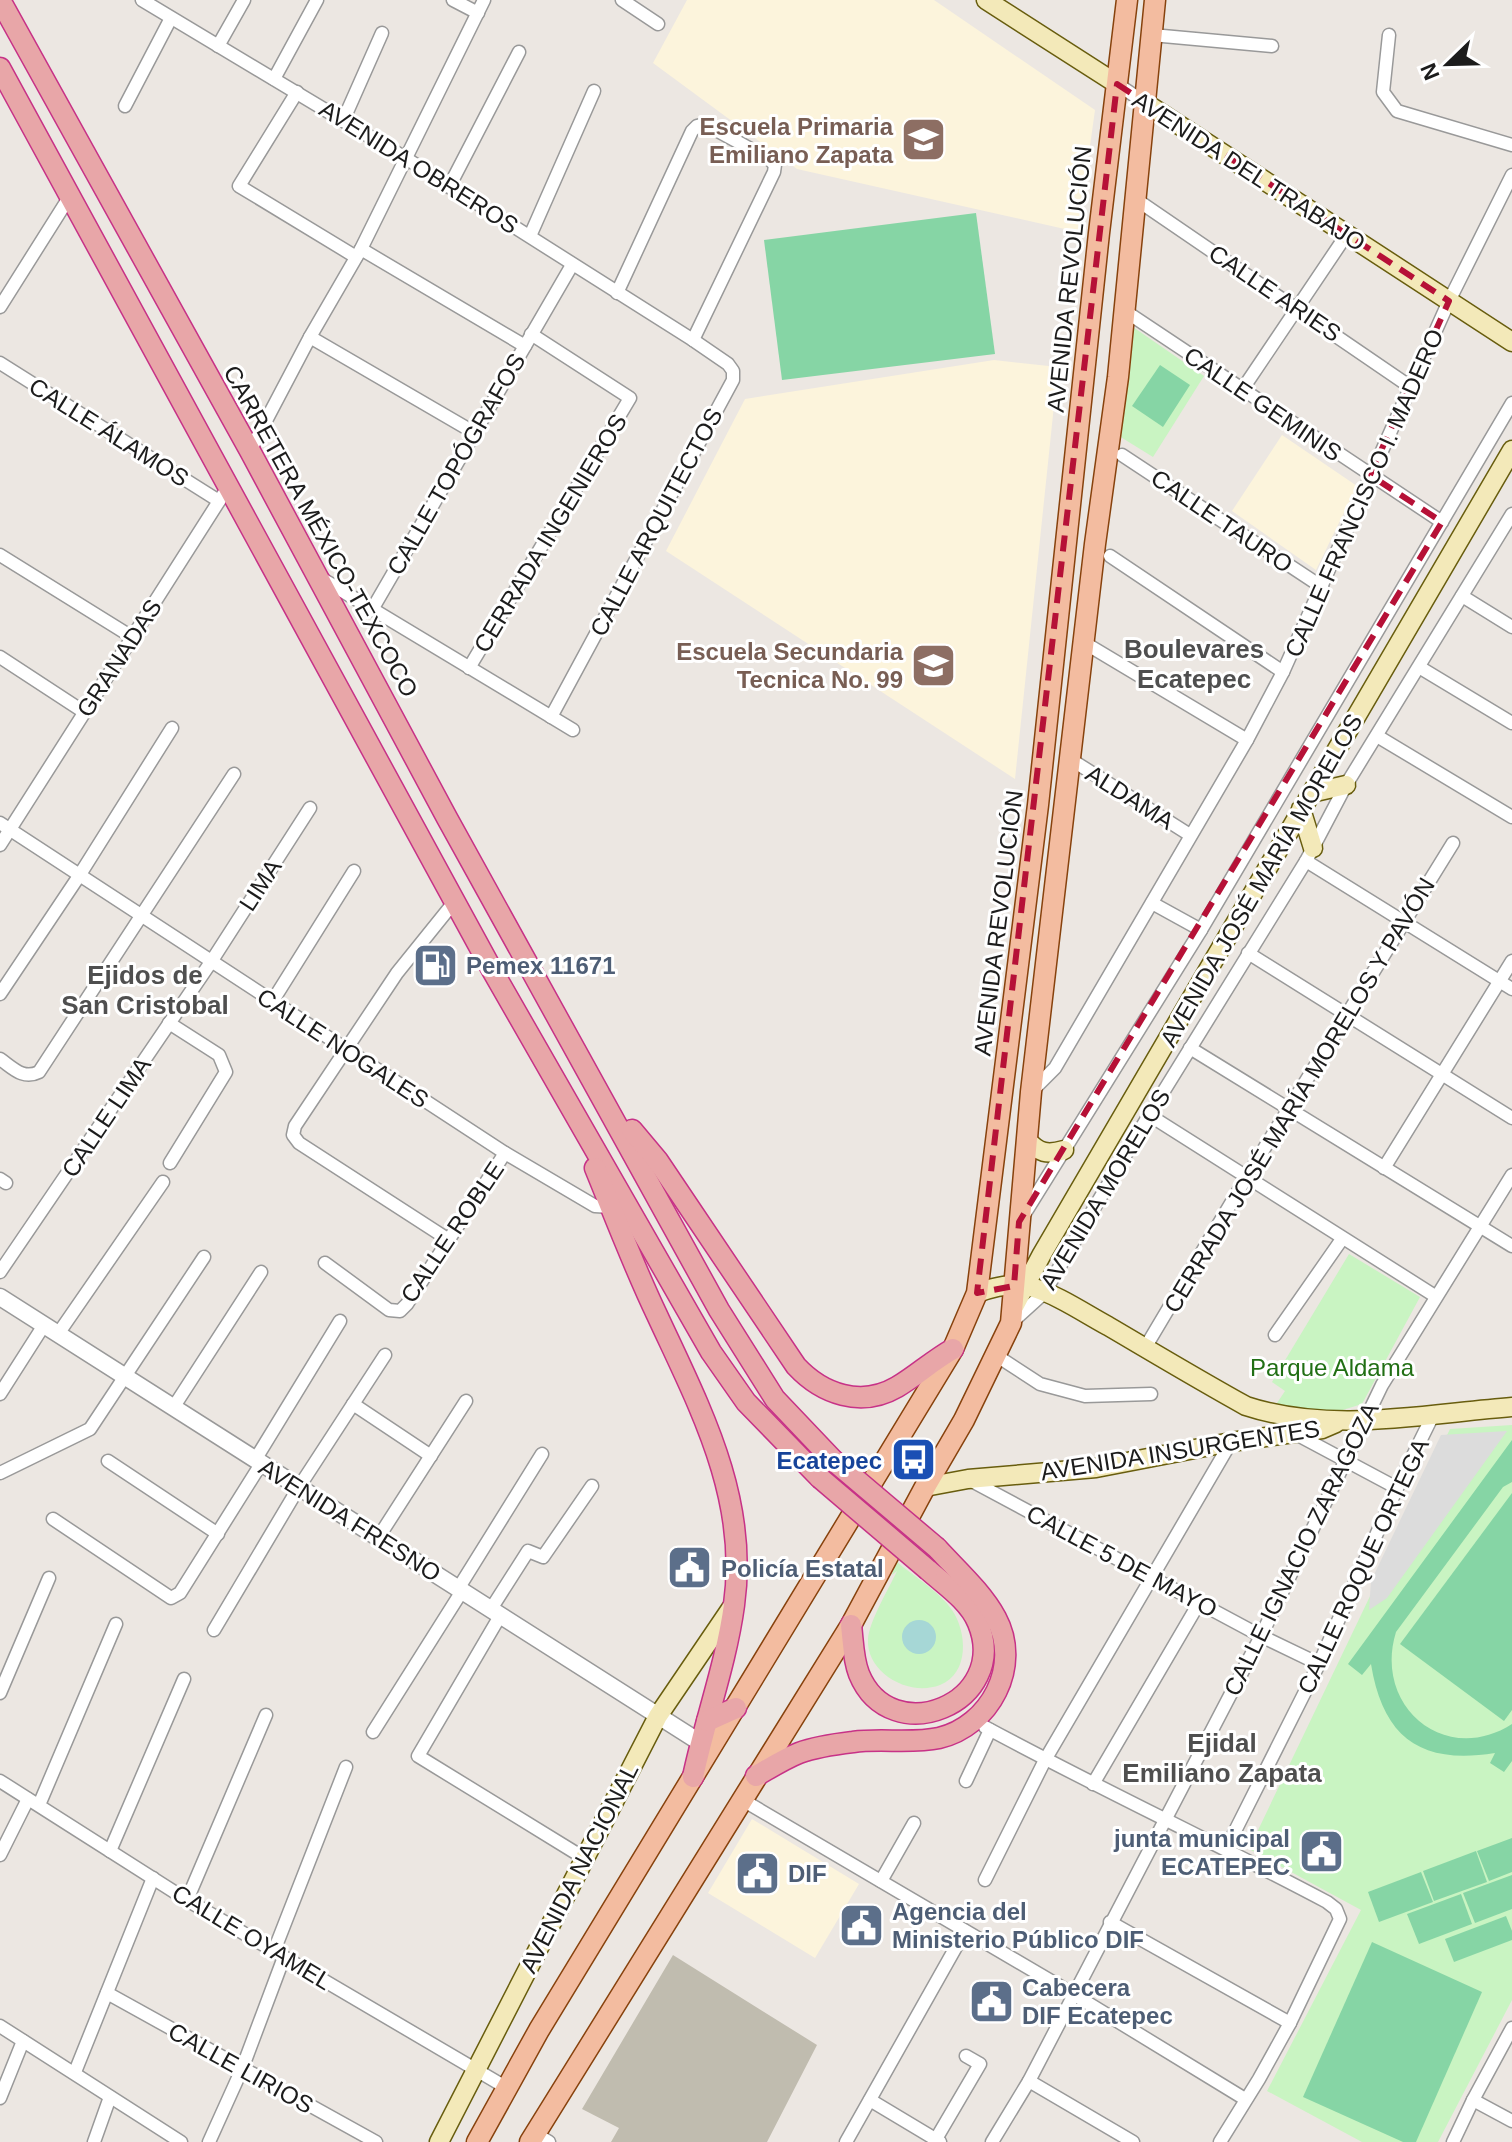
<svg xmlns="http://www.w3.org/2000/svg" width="1512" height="2142" viewBox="0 0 1512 2142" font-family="Arial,sans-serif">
<rect width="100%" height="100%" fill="#ece7e2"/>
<!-- education -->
<g fill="#fcf4dc">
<polygon points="687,0 934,0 1095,110 1078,232 797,169 653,63"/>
<polygon points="994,360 1058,367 1015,779 666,551 745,399"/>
<polygon points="1282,435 1357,486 1316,570 1232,511"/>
<polygon points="752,1819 859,1884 815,1958 708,1893"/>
</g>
<!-- construction -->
<polygon fill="#c0bcaf" points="673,1955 817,2045 767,2142 611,2142 619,2128 582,2109"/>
<!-- park -->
<g fill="#c9f4c2">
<polygon points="1130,325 1204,376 1153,457 1119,436"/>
<polygon points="1349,1254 1420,1297 1362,1404 1333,1413 1275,1406 1285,1391 1272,1382"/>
<polygon points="1512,1425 1512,2000 1438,2142 1362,2142 1267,2091 1361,1910 1249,1849 1450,1429"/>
<path d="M 896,1561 C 914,1577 938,1590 952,1610 C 967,1632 970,1673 940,1685 C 909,1697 866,1673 868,1639 C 869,1622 889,1588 897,1571 L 892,1575 Z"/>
</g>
<!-- pitch -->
<g fill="#86d5a5">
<polygon points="976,213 995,354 782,380 764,240"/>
<polygon points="1160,365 1190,385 1163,427 1132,406"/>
<path d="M 1512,1440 L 1512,1482 L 1503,1487 L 1396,1632 C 1373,1706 1445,1767 1512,1724 L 1512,1761 L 1504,1772 L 1490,1763 L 1495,1753 C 1421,1765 1383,1738 1371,1664 L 1362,1675 L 1348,1664 Z"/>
<polygon points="1512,1493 1512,1710 1504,1721 1400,1644"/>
<polygon points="1512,1838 1512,1872 1489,1881 1477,1851"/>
<polygon points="1476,1851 1487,1882 1434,1901 1423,1871"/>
<polygon points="1421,1872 1433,1902 1379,1922 1368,1892"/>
<polygon points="1512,1875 1512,1909 1475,1923 1463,1893"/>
<polygon points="1461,1894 1472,1924 1419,1944 1407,1914"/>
<polygon points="1506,1916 1512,1931 1512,1940 1454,1962 1445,1939"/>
<polygon points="1372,1942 1482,1992 1416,2142 1403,2142 1303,2097"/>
</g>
<!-- parking -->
<polygon fill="#dcdcdc" points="1507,1431 1387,1598 1369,1610 1371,1581 1441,1435"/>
<!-- water -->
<circle fill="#a6d7d6" cx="919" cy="1637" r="17"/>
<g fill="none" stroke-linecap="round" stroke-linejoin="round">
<defs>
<g id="minor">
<polyline points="142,0 407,159 693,340 728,364 733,371 733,380 551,717"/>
<polyline points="453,0 478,13"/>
<polyline points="622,0 658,24"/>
<polyline points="1152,35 1272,46"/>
<polyline points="1389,35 1383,92 1397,111 1512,145"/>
<polyline points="218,46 244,0"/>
<polyline points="274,79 317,0"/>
<polyline points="1117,84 1147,104"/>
<polyline points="297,92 239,186 356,257"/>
<polyline points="125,106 171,18"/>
<polyline points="343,121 382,33"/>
<polyline points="449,187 519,52"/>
<polyline points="1137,200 1412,388"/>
<polyline points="530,236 594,91"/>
<polyline points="361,249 525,346"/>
<polyline points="617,293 692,131 697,126 705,124 769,159 775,165 774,172 693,340"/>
<polyline points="0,307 70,196"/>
<polyline points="1125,311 1442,522"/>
<polyline points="310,337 475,433"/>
<polyline points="0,363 219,501"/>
<polyline points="1242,390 1347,234"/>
<polyline points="250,451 310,337 361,249 484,0"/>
<polyline points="1122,455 1322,587"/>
<polyline points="0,555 132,637"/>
<polyline points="1110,556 1283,672"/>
<polyline points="319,577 573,730"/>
<polyline points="1462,596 1512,627"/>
<polyline points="373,608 572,265"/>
<polyline points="1083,642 1247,740"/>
<polyline points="0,657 84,712"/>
<polyline points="1419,667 1512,723"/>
<polyline points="469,668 630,398 531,334"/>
<polyline points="1377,736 1512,817"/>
<polyline points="1070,759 1190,835"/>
<polyline points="0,823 505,1153 595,1206 611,1207"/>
<polyline points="0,845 228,487"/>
<polyline points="1306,861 1512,989"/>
<polyline points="1152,903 1201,930"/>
<polyline points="1248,953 1512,1118"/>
<polyline points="0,994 79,876 172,728"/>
<polyline points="272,1002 354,871"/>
<polyline points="169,1023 219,1055 226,1072 170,1163"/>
<polyline points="1190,1048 1512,1246"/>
<path d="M 0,1059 C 13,1068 23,1080 39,1072 L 234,774"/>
<polyline points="1032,1091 1055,1068 1247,740 1283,672 1449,301 1512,175"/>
<polyline points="1149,1115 1435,1296"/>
<polyline points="1384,1168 1512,961"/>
<polyline points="0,1179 6,1183"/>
<polyline points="1025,1213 1201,930 1512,403"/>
<polyline points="449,1240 299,1143 293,1135 295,1126 397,973 455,901"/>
<polyline points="325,1263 389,1310 400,1311 407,1304 505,1153"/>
<polyline points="0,1272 211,962 310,808"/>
<polyline points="1011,1323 1044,1293 1053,1278 1149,1115 1306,861 1346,785 1512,514"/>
<polyline points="58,1334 163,1182"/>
<polyline points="1275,1335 1342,1239"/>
<polyline points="1145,1348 1246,1178 1453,843"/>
<polyline points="997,1356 1040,1384 1085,1396 1151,1394"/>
<polyline points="0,1394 44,1325"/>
<polyline points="353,1404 431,1456"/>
<polyline points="173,1408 261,1272"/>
<polyline points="1294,1433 1397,1488"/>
<polyline points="255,1460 340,1321"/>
<polyline points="108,1461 218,1534"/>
<polyline points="0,1473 90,1429 204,1257"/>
<polyline points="968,1479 1261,1636 1319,1664"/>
<polyline points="53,1519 171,1598 180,1593 261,1464"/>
<polyline points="378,1538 466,1401"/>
<polyline points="458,1589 542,1454"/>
<polyline points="491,1609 528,1551 543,1557 592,1486"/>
<polyline points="500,1616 418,1756 584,1858"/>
<polyline points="214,1630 299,1487 385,1355"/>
<polyline points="0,1693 49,1578"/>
<path d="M 985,1727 C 1098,1788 1214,1842 1327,1902 L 1336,1909 L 1340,1919 L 1290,2023 L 1259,2079 L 1220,2142"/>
<polyline points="373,1732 462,1591"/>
<polyline points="0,1781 187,1900 507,2088"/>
<polyline points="966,1781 990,1730"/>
<polyline points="1093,1784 1199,1603"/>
<polyline points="741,1799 1073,1994 1245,2099"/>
<polyline points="39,1805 116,1624"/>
<polyline points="1226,1849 1319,1664 1397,1488 1434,1413"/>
<polyline points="110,1851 184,1679"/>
<polyline points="0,1855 28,1799"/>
<polyline points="985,1880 1045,1760 1231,1442"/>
<polyline points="881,1881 914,1823"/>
<polyline points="187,1900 266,1715"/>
<polyline points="1110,1922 1290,2023"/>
<polyline points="274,1951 346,1767"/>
<polyline points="107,1993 376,2142"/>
<polyline points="0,2026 181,2142"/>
<polyline points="75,2072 153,1878"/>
<polyline points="1029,2081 1133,2142"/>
<polyline points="0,2098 23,2041"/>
<polyline points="870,2100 940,2142"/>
<polyline points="1473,2100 1512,2121"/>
<polyline points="534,2133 549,2142"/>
<polyline points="936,2139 980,2064 966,2056"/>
<polyline points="94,2142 110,2097"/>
<polyline points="209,2142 242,2069 284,1957"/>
<polyline points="846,2142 965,1931"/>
<polyline points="992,2142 1029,2081 1261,1636 1382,1385 1512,1175"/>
<polyline points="1453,2142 1473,2100 1512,2028"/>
</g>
<polyline id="tertiary" points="0,1297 701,1743"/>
<g id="secondary">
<polyline points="986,0 1117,84"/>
<polyline points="1147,104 1512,342"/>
<polyline points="1311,793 1346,785"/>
<polyline points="1301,809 1313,848"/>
<path d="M 1027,1140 C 1039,1153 1047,1155 1064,1150"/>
<path d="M 977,1293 C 994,1287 1013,1282 1031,1287 C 1058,1295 1084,1313 1108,1326 C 1154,1353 1199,1380 1246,1406 C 1331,1434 1424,1414 1512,1407"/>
<polyline points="1015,1305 1042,1254 1512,450"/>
<polyline points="925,1487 968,1479 1096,1468 1231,1442 1322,1429 1336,1423"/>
<polyline points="439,2142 658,1716 734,1604"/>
</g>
<g id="primary">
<polyline points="477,2142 539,2030 953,1349 977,1293 1038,805 1099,233 1127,0"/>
<polyline points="530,2142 851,1625 925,1487 964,1420 1011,1323 1031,1092 1095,544 1118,377 1155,0"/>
</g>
<g id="trunk">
<polyline points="0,0 250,451 447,818 719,1310 775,1399 833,1460"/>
<polyline points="0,68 492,970 711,1352 746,1402 820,1478"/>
<path d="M 632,1130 L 658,1161 L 796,1366 C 822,1394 861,1408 897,1387 C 916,1376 933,1360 953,1349"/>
<path d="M 595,1168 C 615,1217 634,1267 657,1315 C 700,1408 749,1498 734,1605 C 726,1664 705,1720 693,1777"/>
<path d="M 851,1625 C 853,1641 853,1659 859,1674 C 891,1752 1011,1703 978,1623 C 969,1601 945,1585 928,1570"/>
<polyline points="707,1721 736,1708"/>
<path d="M 756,1776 C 770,1768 784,1759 799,1753 C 815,1747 836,1744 853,1742 C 881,1738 911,1744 939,1738 C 990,1726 1022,1666 996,1618 C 982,1592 957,1570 937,1548"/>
</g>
</defs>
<!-- minor casing -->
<use href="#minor" stroke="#999" stroke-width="15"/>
<!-- tertiary casing -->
<use href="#tertiary" stroke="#999" stroke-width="19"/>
<!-- secondary casing -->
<use href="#secondary" stroke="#685d0e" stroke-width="21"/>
<!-- primary casing -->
<use href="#primary" stroke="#87420d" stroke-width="23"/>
<!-- trunk casing -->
<use href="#trunk" stroke="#c73287" stroke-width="23"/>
<!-- minor -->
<use href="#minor" stroke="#fff" stroke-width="12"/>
<!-- tertiary -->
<use href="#tertiary" stroke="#fff" stroke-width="16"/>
<!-- secondary -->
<use href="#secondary" stroke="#f3e9b9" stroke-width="18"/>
<!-- primary -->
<use href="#primary" stroke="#f3bca0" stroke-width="20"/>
<!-- trunk -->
<use href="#trunk" stroke="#e8a6a8" stroke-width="20"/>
<defs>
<g id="trunk-bridge">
<polyline points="833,1460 937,1548"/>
<polyline points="820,1478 928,1570"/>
</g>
</defs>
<!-- trunk-bridge casing -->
<use href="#trunk-bridge" stroke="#c73287" stroke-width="23" stroke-linecap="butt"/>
<!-- trunk-bridge -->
<use href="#trunk-bridge" stroke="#e8a6a8" stroke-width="20"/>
</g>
<!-- marked area -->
<path fill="none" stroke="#b61137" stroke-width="6" stroke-dasharray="16 10" stroke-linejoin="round" d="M 1117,84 L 1449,301 L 1370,475 L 1442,522 L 1019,1222 L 1014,1286 L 977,1293 Z"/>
<!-- icons -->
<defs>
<symbol id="school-square" viewBox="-11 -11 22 22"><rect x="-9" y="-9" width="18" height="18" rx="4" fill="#8d6e63" stroke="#fff"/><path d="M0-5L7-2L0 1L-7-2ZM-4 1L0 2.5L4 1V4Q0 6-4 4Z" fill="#fff"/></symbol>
<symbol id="fuel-square" viewBox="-11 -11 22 22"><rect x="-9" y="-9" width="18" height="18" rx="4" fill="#5c6f8a" stroke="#fff"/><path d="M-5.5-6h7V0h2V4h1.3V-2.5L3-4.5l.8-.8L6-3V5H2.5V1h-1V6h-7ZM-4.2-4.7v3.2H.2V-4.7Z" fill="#fff"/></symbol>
<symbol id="bus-square" viewBox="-11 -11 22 22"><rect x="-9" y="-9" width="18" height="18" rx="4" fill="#1a4fb4" stroke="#fff"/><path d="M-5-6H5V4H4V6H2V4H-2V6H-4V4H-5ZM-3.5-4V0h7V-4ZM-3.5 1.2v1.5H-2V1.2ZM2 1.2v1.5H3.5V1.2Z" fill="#fff"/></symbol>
<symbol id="civic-square" viewBox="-11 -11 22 22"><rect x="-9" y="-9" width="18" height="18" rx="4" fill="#5c6f8a" stroke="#fff"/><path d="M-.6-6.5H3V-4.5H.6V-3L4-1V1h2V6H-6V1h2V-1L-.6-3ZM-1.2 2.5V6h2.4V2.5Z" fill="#fff"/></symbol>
</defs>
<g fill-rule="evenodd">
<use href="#school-square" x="898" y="114" width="51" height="51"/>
<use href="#school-square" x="908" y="640" width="51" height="51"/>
<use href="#fuel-square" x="410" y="940" width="51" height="51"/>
<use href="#bus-square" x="888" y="1434" width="51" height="51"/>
<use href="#civic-square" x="664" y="1542" width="51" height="51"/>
<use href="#civic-square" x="1296" y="1826" width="51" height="51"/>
<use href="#civic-square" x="732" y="1848" width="51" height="51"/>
<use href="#civic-square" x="836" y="1900" width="51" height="51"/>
<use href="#civic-square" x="966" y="1976" width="51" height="51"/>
</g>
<g text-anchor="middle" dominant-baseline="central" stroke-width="6" stroke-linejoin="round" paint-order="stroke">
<!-- education labels -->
<g font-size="24" font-weight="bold" fill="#785e54" stroke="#fff" text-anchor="end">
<text x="893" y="126">Escuela Primaria<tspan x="893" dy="28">Emiliano Zapata</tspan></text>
<text x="903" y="651">Escuela Secundaria<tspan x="903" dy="28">Tecnica No. 99</tspan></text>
</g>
<!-- street labels -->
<g font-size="24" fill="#1c1c1c" stroke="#fff">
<text transform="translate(419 167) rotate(32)">AVENIDA OBREROS</text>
<text transform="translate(1249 171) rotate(33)">AVENIDA DEL TRABAJO</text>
<text transform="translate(1069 279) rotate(-84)">AVENIDA REVOLUCIÓN</text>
<text transform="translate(1275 293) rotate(34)">CALLE ARIES</text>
<text transform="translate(1263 404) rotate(34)">CALLE GEMINIS</text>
<text transform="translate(109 432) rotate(32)">CALLE ÁLAMOS</text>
<text transform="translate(456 464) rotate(-60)">CALLE TOPÓGRAFOS</text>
<text transform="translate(1364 493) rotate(-66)">CALLE FRANCISCO I. MADERO</text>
<text transform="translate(1222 521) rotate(34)">CALLE TAURO</text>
<text transform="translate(656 522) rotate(-62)">CALLE ARQUITECTOS</text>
<text transform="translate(321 531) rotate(61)">CARRETERA MÉXICO-TEXCOCO</text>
<text transform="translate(550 533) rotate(-59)">CERRADA INGENIEROS</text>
<text transform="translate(119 658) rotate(-57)">GRANADAS</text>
<text transform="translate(1130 797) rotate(32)">ALDAMA</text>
<text transform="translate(1261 880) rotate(-60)">AVENIDA JOSÉ MARÍA MORELOS</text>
<text transform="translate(260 885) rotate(-57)">LIMA</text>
<text transform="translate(998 923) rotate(-83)">AVENIDA REVOLUCIÓN</text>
<text transform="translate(343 1048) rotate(33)">CALLE NOGALES</text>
<text transform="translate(1299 1095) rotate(-59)">CERRADA JOSÉ MARÍA MORELOS Y PAVÓN</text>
<text transform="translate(106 1117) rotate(-56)">CALLE LIMA</text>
<text transform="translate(1105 1189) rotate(-59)">AVENIDA MORELOS</text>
<text transform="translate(452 1232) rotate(-56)">CALLE ROBLE</text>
<text transform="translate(1180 1450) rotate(-9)">AVENIDA INSURGENTES</text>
<text transform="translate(350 1520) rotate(32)">AVENIDA FRESNO</text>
<text transform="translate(1301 1549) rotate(-64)">CALLE IGNACIO ZARAGOZA</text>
<text transform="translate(1122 1561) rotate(28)">CALLE 5 DE MAYO</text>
<text transform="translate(1363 1566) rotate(-65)">CALLE ROQUE ORTEGA</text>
<text transform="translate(579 1868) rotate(-63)">AVENIDA NACIONAL</text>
<text transform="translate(252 1937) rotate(31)">CALLE OYAMEL</text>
<text transform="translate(241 2068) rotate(29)">CALLE LIRIOS</text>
</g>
<!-- service labels -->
<g font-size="24" font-weight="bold" fill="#4e5e75" stroke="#fff" text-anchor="start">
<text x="466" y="965">Pemex 11671</text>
<text x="721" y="1568">Policía Estatal</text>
<text x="1290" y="1838" text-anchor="end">junta municipal<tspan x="1290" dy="28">ECATEPEC</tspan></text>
<text x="788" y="1873">DIF</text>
<text x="892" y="1911">Agencia del<tspan x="892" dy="28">Ministerio Público DIF</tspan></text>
<text x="1022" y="1987">Cabecera<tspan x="1022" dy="28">DIF Ecatepec</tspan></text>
</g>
<!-- park labels -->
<g font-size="24" fill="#216f14" stroke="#fff">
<text x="1332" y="1367">Parque Aldama</text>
</g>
<!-- transit labels -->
<g font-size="24" font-weight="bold" fill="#164399" stroke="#fff" text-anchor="end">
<text x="882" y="1460">Ecatepec</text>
</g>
<!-- neighbourhood labels -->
<g font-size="26" font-weight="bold" fill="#4f4f4f" stroke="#fff">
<text x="1194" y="649">Boulevares<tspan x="1194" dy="30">Ecatepec</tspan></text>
<text x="145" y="975">Ejidos de<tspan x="145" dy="30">San Cristobal</tspan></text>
<text x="1222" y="1743">Ejidal<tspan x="1222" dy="30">Emiliano Zapata</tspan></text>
</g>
</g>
<!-- north arrow -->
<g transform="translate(1448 64) rotate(247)" stroke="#ffffff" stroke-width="6" paint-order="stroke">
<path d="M0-6L14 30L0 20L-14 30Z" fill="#1c1c1c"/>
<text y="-12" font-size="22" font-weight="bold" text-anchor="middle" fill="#1c1c1c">N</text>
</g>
</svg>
